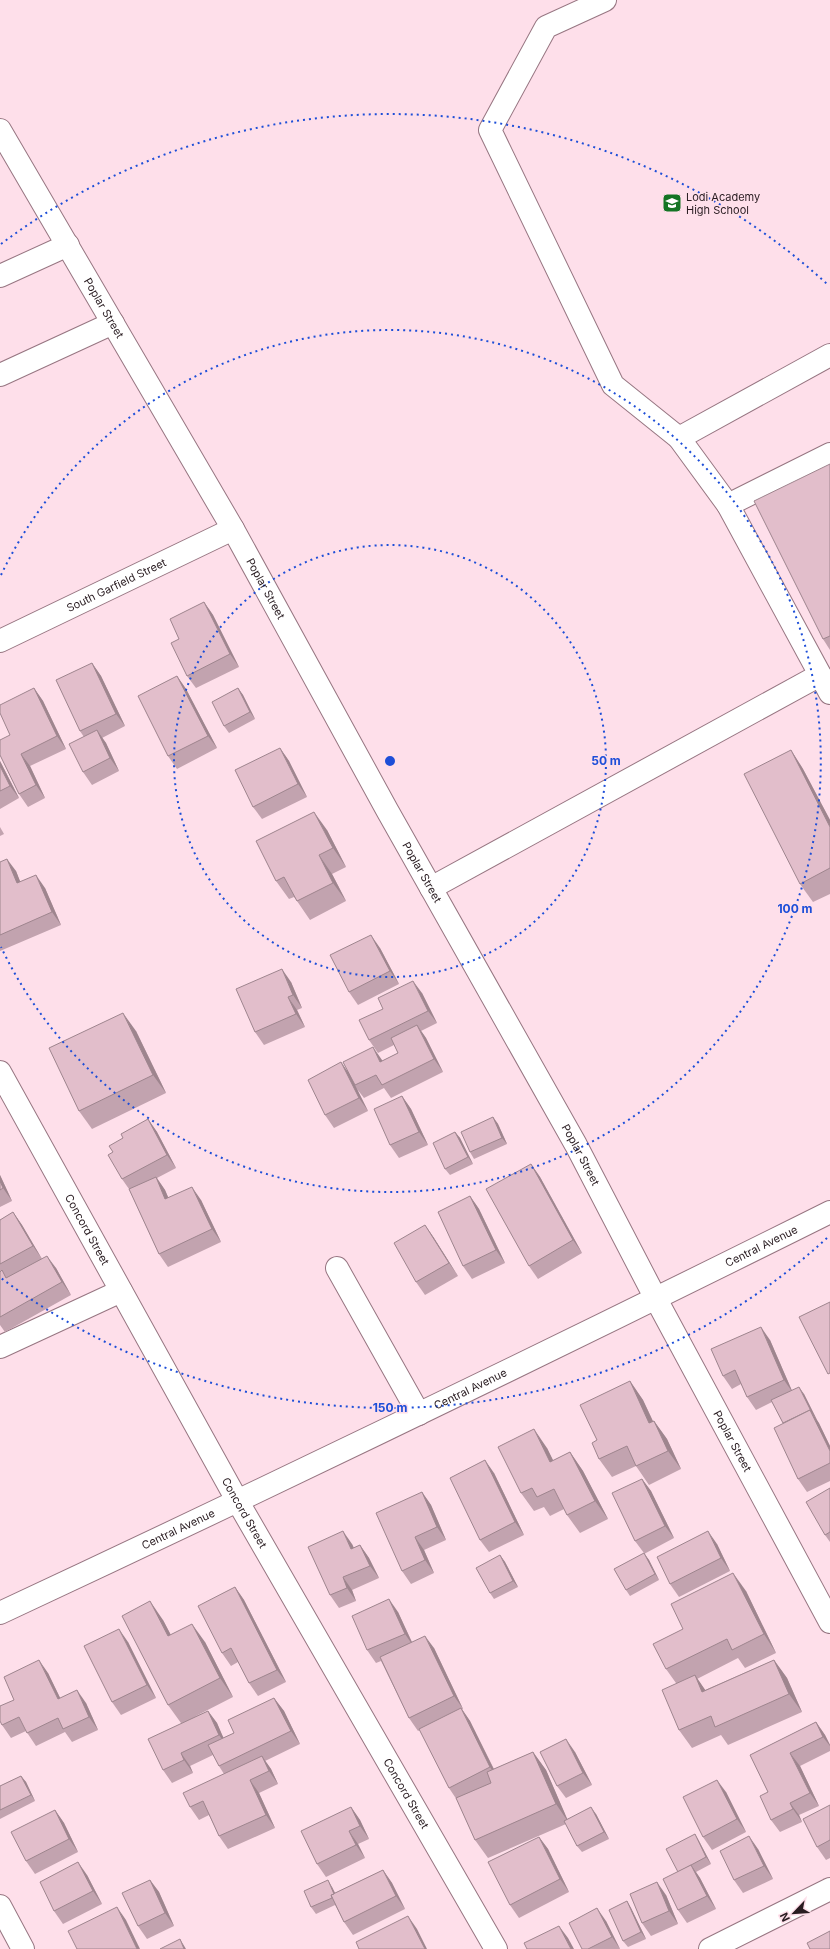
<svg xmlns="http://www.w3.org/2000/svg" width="830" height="1949" viewBox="0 0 830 1949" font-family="Inter,sans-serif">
<rect width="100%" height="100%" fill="#fedfea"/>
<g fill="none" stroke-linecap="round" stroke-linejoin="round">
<defs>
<g id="minor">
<polyline points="605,0 546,27 490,130 613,385 679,438"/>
<path id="s1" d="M 0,130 L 233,529 L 387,810 L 576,1145 L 656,1299 L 830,1622"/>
<polyline points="0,276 68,245"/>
<polyline points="0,375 113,323"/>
<polyline points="830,454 728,505 830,693"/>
<polyline points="728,505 679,438 830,355"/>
<path id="s2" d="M 0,641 L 233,529"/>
<polyline points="431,888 820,675"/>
<path id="s3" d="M 0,1072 L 238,1502 L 496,1949"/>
<polyline points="337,1268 419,1414"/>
<polyline points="0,1347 121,1291"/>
<path id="s4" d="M 0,1613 C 278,1483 555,1349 830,1212"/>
<polyline points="0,1906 23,1949"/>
<polyline points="710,1949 830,1889"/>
</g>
</defs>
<!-- minor casing -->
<use href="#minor" stroke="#977682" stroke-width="24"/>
<!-- minor -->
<use href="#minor" stroke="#fff" stroke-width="22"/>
</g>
<!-- wall -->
<g fill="#c2a3af">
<polygon points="830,464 830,650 823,639"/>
<polygon points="204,602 213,615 239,667 196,688 187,676 179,639"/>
<polygon points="92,663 101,676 125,726 102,738 106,743 119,771 92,785 83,772 84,737 80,731"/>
<polygon points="177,676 186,689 217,748 177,769 168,756"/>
<polygon points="34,688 43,701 66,749 30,766 45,798 28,807 19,794 10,735"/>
<polygon points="238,688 243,695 255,719 229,733 224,726"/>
<polygon points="280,748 289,761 307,797 262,819 253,807"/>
<polygon points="791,750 803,769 830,820 830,894 813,902 800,884"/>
<polygon points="0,761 19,798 0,809"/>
<polygon points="0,827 4,834 0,836"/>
<polygon points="327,830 346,867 332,874 346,901 310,920 297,901 294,897 289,899 276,881"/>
<polygon points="0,862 16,871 20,882 45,888 61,925 0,951"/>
<polygon points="380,948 399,984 358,1005 349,992"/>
<polygon points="291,982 302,1008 297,1010 305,1027 264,1045 255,1032"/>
<polygon points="422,993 437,1023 421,1031 426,1038 443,1072 391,1098 384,1088 364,1098 357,1089 368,1111 334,1128 325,1115 341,1062 347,1071 382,1060 382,1061 398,1053 394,1045 378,1053 369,1040"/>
<polygon points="136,1031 166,1093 92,1129 79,1111"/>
<polygon points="402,1096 411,1109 428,1145 399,1158 390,1145"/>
<polygon points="493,1117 498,1124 507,1144 474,1159 470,1152"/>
<polygon points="148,1119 157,1132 176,1168 157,1178 165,1190 168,1197 201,1200 221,1242 168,1267 159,1254 129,1189 122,1179 113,1152 123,1138"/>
<polygon points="455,1132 460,1138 473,1164 450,1175 445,1169"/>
<polygon points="531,1164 540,1177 582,1253 538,1279 529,1266"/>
<polygon points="0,1175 12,1201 0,1207"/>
<polygon points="470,1196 479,1209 505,1263 472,1279 463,1266"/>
<polygon points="13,1212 22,1225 42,1259 56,1268 71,1295 5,1332 0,1325 0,1220"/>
<polygon points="425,1225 434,1238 458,1276 425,1295 416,1282"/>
<polygon points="770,1340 792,1391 804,1394 830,1446 830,1481 807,1492 798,1479 783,1423 772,1402 756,1410 747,1397 741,1384 732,1389 723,1376"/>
<polygon points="630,1381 643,1400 653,1421 654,1421 667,1439 681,1469 649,1485 636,1466 612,1477 599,1459 597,1440"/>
<polygon points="547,1448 553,1461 570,1452 583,1471 608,1519 580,1533 567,1515 564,1509 550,1516 544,1507 534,1511 521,1493"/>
<polygon points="494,1473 524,1535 489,1552 480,1540"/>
<polygon points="642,1479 651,1491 674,1538 644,1554 649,1560 659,1580 630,1596 626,1590 644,1553 635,1541"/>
<polygon points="830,1488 830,1542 825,1535"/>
<polygon points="422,1492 431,1505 446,1540 424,1550 434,1573 411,1584 402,1571"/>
<polygon points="352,1544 354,1548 360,1545 369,1558 379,1578 352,1590 356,1601 339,1608 330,1595"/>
<polygon points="717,1544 730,1571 679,1597 670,1584"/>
<polygon points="500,1555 505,1562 518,1587 494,1599 490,1593"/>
<polygon points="235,1587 244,1600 286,1682 258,1696 249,1683 238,1662 231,1666 222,1653"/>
<polygon points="746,1591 776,1653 745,1668 738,1658 697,1679 705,1690 774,1660 787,1678 802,1712 728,1745 721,1735 692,1748 679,1730 676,1683 666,1669 683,1629"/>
<polygon points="398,1612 412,1642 434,1648 463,1709 462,1709 470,1721 494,1769 533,1752 546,1770 567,1819 596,1814 609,1839 582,1852 577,1846 566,1824 488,1858 475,1840 457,1800 449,1788 420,1730 418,1731 409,1718 381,1661 376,1663 367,1650"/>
<polygon points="163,1620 171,1635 205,1642 233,1697 194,1717 208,1711 217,1723 223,1738 234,1733 274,1698 284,1711 300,1744 265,1761 271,1769 278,1784 259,1793 275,1828 228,1849 219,1836 209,1815 199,1820 190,1807 224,1774 219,1766 213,1755 190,1766 193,1773 172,1783 163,1770 181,1723 168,1705"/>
<polygon points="128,1642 156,1698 121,1715 112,1702"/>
<polygon points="48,1673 60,1698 86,1703 98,1730 72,1742 65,1732 36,1746 26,1731 11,1738 2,1725 14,1700"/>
<polygon points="816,1722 825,1735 830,1745 830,1751 800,1766 819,1806 799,1815 802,1822 780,1832 771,1820 768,1792 750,1755"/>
<polygon points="575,1752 592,1785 566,1798 557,1786"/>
<polygon points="21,1776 26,1782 35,1801 0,1819 0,1786"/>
<polygon points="726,1792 746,1832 712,1850 703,1837"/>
<polygon points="830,1805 830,1858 826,1860 817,1847"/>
<polygon points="351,1807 360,1820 369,1839 358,1844 365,1858 326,1877 317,1864"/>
<polygon points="55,1810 64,1823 78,1852 35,1874 26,1861"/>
<polygon points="695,1834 699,1841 711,1864 696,1872 700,1878 716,1909 687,1923 678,1910 678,1872"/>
<polygon points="539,1837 548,1849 569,1892 519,1918 510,1905"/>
<polygon points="758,1849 773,1879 743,1893 734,1880"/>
<polygon points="383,1870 392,1883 405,1909 353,1935 344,1922 335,1905 316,1914 311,1907 332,1887 335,1893"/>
<polygon points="87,1875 102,1904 63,1924 54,1911"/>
<polygon points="150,1880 159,1892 174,1926 147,1939 138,1926"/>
<polygon points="666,1895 678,1924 651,1936 642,1923"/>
<polygon points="627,1901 631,1908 646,1939 628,1947 623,1941"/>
<polygon points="606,1921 620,1949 582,1949"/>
</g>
<!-- shaded-wall -->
<g fill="#9e858e">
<polygon points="204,602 213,615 239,667 230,654"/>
<polygon points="92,663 101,676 125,726 116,714"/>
<polygon points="177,676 186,689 217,748 208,736"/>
<polygon points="34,688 43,701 66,749 57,736"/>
<polygon points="238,688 243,695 255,719 250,712"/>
<polygon points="97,730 106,743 119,771 110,758"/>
<polygon points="280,748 289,761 307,797 298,784"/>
<polygon points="791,750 803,769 830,820 830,827"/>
<polygon points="21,754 30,766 45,798 36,785"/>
<polygon points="0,761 19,798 10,786 0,766"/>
<polygon points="314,812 327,830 346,867 333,848"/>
<polygon points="319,855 332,874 346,901 333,883"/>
<polygon points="7,859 16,871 26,896 17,883"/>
<polygon points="36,875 45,888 61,925 52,912"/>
<polygon points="371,935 380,948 399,984 390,971"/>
<polygon points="282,969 291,982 302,1008 293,995"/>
<polygon points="413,981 422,993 437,1023 428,1011"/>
<polygon points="288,997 297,1010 305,1027 296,1014"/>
<polygon points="123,1013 136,1031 166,1093 153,1075"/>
<polygon points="417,1025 426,1038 443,1072 434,1059"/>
<polygon points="373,1047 382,1060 389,1075 380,1062"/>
<polygon points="341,1062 350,1075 368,1111 359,1098"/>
<polygon points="402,1096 411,1109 428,1145 419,1132"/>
<polygon points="493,1117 498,1124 507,1144 502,1138"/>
<polygon points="148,1119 157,1132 176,1168 167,1155"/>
<polygon points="455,1132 460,1138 473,1164 468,1157"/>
<polygon points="531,1164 540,1177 582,1253 573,1240"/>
<polygon points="0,1175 12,1201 3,1188 0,1181"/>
<polygon points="156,1177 165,1190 174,1211 165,1199"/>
<polygon points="192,1187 201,1200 221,1242 212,1229"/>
<polygon points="470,1196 479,1209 505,1263 496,1250"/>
<polygon points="13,1212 22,1225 42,1259 33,1246"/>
<polygon points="425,1225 434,1238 458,1276 449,1263"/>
<polygon points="47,1256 56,1268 71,1295 62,1282"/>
<polygon points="761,1327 770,1340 793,1393 784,1380"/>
<polygon points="630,1381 643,1400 662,1441 649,1423"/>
<polygon points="799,1387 804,1394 817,1420 812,1413"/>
<polygon points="810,1410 819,1423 830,1446 830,1451"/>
<polygon points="654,1421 667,1439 681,1469 668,1451"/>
<polygon points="534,1429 547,1448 563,1480 550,1462"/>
<polygon points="570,1452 583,1471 608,1519 595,1501"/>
<polygon points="485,1460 494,1473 524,1535 515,1522"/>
<polygon points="642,1479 651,1491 674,1538 665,1526"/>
<polygon points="422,1492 431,1505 446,1540 437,1527"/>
<polygon points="343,1531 352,1544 360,1562 351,1549"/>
<polygon points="708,1531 717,1544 730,1571 721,1558"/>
<polygon points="415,1537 424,1550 434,1573 425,1560"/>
<polygon points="360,1545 369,1558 379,1578 370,1566"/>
<polygon points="644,1553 649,1560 659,1580 655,1574"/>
<polygon points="500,1555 505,1562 518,1587 513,1581"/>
<polygon points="733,1573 746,1591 776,1653 764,1634"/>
<polygon points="343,1577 352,1590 356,1601 347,1588"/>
<polygon points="235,1587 244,1600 286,1682 277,1670"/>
<polygon points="389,1599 398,1612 414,1647 405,1634"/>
<polygon points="150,1601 163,1620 181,1655 168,1636"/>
<polygon points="192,1624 205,1642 233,1697 220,1678"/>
<polygon points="119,1629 128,1642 156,1698 147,1685"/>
<polygon points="425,1636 434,1648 463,1709 454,1696"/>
<polygon points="39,1660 48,1673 67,1712 58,1699"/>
<polygon points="774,1660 787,1678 802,1712 789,1694"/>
<polygon points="695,1675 708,1694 702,1692"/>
<polygon points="77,1690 86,1703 98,1730 89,1717"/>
<polygon points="274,1698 284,1711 300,1744 291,1731"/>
<polygon points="461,1708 470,1721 499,1780 490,1767"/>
<polygon points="208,1711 217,1723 228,1748 219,1735"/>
<polygon points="816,1722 825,1735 830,1745 830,1746 823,1737"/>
<polygon points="566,1739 575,1752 592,1785 583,1773"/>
<polygon points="533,1752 546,1770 569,1823 556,1804"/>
<polygon points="181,1753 190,1766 193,1773 184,1760"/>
<polygon points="790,1753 800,1766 819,1806 810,1793"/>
<polygon points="262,1756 271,1769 278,1784 269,1771"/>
<polygon points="21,1776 26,1782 35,1801 31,1795"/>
<polygon points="250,1780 259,1793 275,1828 266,1815"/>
<polygon points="717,1780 726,1792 746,1832 737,1819"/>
<polygon points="790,1803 799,1815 802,1822 793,1809"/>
<polygon points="351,1807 360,1820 369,1839 360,1826"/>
<polygon points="591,1807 596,1814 609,1839 604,1832"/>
<polygon points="55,1810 64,1823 78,1852 69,1839"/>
<polygon points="349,1831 358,1844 365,1858 356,1845"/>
<polygon points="695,1834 699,1841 711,1864 706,1857"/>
<polygon points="749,1836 758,1849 773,1879 764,1866"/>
<polygon points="539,1837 548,1849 569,1892 560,1879"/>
<polygon points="78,1862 87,1875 102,1904 93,1891"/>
<polygon points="691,1865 700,1878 716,1909 707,1896"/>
<polygon points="383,1870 392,1883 405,1909 396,1896"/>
<polygon points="150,1880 159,1892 174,1926 165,1913"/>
<polygon points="328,1880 332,1887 340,1903 335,1896"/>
<polygon points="657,1882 666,1895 678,1924 669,1911"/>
<polygon points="627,1901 631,1908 646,1939 641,1932"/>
<polygon points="117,1907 126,1920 140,1949 137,1949"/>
<polygon points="597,1908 606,1921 620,1949 612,1937"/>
<polygon points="408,1916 417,1929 427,1949 425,1949"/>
<polygon points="559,1926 568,1938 574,1949 571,1949"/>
<polygon points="180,1939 186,1949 184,1949"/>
</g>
<!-- building -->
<g fill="#e2becb" stroke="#9e858e">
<polygon points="830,464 830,636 823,639 754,501"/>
<polygon points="204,602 230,654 187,676 171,643 179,639 170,619"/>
<polygon points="92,663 116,714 80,731 56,680"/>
<polygon points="177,676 208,736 168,756 138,696"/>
<polygon points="34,688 57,736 21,754 36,785 19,794 0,755 0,740 10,735 0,713 0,705"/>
<polygon points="238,688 250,712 224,726 212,702"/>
<polygon points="97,730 110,758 83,772 69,744"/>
<polygon points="280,748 298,784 253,807 235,770"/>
<polygon points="791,750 830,827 830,868 800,884 744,774"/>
<polygon points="0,766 10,786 0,791"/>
<polygon points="314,812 333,848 319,855 333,883 297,901 284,877 276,881 256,841"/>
<polygon points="7,859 17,883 36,875 52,912 0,935 0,862"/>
<polygon points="371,935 390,971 349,992 330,955"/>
<polygon points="282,969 293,995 288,997 296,1014 255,1032 236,989"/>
<polygon points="413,981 428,1011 369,1040 359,1020 383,1009 378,998"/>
<polygon points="123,1013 153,1075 79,1111 49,1048"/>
<polygon points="417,1025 434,1059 382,1085 376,1075 355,1085 343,1062 373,1047 380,1062 398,1053 391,1038"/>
<polygon points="341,1062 359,1098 325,1115 308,1080"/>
<polygon points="402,1096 419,1132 390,1145 374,1109"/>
<polygon points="493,1117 502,1138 470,1152 461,1132"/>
<polygon points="148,1119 167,1155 122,1179 108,1155 113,1152 109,1146 123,1138 121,1134"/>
<polygon points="455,1132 468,1157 445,1169 433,1143"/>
<polygon points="531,1164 573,1240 529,1266 486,1189"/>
<polygon points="156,1177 165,1199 192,1187 212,1229 159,1254 129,1189"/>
<polygon points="0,1181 3,1188 0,1190"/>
<polygon points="470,1196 496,1250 463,1266 438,1212"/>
<polygon points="13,1212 33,1246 0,1264 0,1220"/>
<polygon points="425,1225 449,1263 416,1282 394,1243"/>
<polygon points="47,1256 62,1282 0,1317 0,1272 2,1270 6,1278"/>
<polygon points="830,1302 830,1373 828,1374 799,1317"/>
<polygon points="761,1327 784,1380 747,1397 735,1370 723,1376 711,1349"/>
<polygon points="630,1381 649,1423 654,1421 668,1451 636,1466 627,1446 599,1459 592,1443 597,1440 580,1405"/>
<polygon points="799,1387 812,1413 810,1410 783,1423 771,1400"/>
<polygon points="810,1410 830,1451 830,1463 798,1479 774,1428"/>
<polygon points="534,1429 550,1462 570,1452 595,1501 567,1515 554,1489 537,1497 532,1488 521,1493 498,1447"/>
<polygon points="485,1460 515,1522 480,1540 450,1478"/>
<polygon points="642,1479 665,1526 635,1541 612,1493"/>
<polygon points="830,1488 830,1532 825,1535 806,1502"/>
<polygon points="422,1492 437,1527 415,1537 425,1560 402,1571 376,1513"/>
<polygon points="343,1531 351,1549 360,1545 370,1566 343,1577 347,1588 330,1595 308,1547"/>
<polygon points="708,1531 721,1558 670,1584 657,1557"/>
<polygon points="644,1553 655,1574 626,1590 614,1569"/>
<polygon points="500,1555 513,1581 490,1593 476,1568"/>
<polygon points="733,1573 764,1634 732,1650 727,1639 666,1669 653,1644 683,1629 671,1604"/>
<polygon points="235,1587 277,1670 249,1683 231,1648 222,1653 198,1606"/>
<polygon points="389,1599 405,1634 367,1650 352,1616"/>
<polygon points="150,1601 168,1636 192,1624 220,1678 168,1705 122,1616"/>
<polygon points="119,1629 147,1685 112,1702 84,1646"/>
<polygon points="425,1636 454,1696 409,1718 380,1657"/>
<polygon points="39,1660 58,1699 77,1690 89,1717 63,1729 58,1718 27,1733 19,1717 2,1725 0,1721 0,1706 14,1700 4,1677"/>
<polygon points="774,1660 789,1694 715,1727 711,1716 679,1730 662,1690 695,1675 702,1692"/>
<polygon points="274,1698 291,1731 219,1766 208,1745 234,1733 228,1720"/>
<polygon points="461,1708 490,1767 449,1788 419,1729"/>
<polygon points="208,1711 219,1735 181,1753 184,1760 163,1770 148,1739"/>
<polygon points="816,1722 823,1737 790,1753 810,1793 790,1803 793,1809 771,1820 760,1796 768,1792 750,1755"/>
<polygon points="566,1739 583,1773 557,1786 540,1752"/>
<polygon points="533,1752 556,1804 475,1840 456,1798 491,1783 487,1772"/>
<polygon points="262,1756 269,1771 250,1780 266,1815 219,1836 203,1801 190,1807 183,1793"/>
<polygon points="21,1776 31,1795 0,1810 0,1786"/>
<polygon points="717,1780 737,1819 703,1837 683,1797"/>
<polygon points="830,1805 830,1840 817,1847 803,1819"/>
<polygon points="351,1807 360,1826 349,1831 356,1845 317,1864 301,1831"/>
<polygon points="591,1807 604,1832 577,1846 564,1821"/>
<polygon points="55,1810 69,1839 26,1861 11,1832"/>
<polygon points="695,1834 706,1857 678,1872 666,1849"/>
<polygon points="749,1836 764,1866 734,1880 720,1851"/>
<polygon points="539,1837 560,1879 510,1905 488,1862"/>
<polygon points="78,1862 93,1891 54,1911 40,1882"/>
<polygon points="691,1865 707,1896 678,1910 663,1879"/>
<polygon points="383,1870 396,1896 344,1922 331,1895"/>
<polygon points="150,1880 165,1913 138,1926 122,1893"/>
<polygon points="328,1880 334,1894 331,1895 332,1898 311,1907 304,1891"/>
<polygon points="657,1882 669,1911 642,1923 630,1894"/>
<polygon points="627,1901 641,1932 623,1941 609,1910"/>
<polygon points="117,1907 137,1949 77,1949 68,1931"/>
<polygon points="597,1908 612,1937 588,1949 582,1949 569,1923"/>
<polygon points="408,1916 425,1949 359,1949 356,1942"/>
<polygon points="559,1926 571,1949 527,1949 524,1943"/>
<polygon points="830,1931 830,1949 810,1949 807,1943"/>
<polygon points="180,1939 184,1949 160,1949"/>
</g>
<!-- distance rings -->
<g fill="none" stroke="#1d4ed8" stroke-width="2" stroke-dasharray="2 4">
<circle cx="390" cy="761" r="216"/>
<path d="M1 575A431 431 0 1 1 1 947"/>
<path d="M827 1238A647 647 0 0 1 1 1278M1 244A647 647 0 0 1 827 284"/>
</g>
<!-- icons -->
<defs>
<symbol id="school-square" viewBox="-11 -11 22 22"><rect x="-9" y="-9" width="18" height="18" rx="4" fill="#147424" stroke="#fedfea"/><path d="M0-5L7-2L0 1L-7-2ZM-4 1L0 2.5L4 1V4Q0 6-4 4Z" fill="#fff"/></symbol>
</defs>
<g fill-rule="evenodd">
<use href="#school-square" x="661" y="192" width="22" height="22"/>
</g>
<g text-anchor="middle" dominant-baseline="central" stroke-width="3" stroke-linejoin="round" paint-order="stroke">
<!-- poi labels -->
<g font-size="11" fill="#291c21" stroke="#fedfea" text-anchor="start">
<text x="686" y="197">Lodi Academy<tspan x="686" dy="13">High School</tspan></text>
</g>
<!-- street labels -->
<g font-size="11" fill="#291c21" stroke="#fedfea">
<text stroke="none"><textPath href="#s1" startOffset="206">Poplar Street</textPath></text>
<text stroke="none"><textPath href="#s2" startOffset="129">South Garfield Street</textPath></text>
<text stroke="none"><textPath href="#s1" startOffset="530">Poplar Street</textPath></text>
<text stroke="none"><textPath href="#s1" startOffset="854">Poplar Street</textPath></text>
<text stroke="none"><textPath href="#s1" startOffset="1178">Poplar Street</textPath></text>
<text stroke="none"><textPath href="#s3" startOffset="180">Concord Street</textPath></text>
<text stroke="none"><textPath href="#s4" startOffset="845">Central Avenue</textPath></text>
<text stroke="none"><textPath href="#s4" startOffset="521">Central Avenue</textPath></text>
<text stroke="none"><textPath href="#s1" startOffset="1502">Poplar Street</textPath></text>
<text stroke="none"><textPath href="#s3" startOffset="504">Concord Street</textPath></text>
<text stroke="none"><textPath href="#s4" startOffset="197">Central Avenue</textPath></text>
<text stroke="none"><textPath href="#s3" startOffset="828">Concord Street</textPath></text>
</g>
</g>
<circle cx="390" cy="761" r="6" fill="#1d4ed8" stroke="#fedfea" stroke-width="2"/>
<g font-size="12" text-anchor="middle" font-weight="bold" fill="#1d4ed8" stroke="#fedfea" stroke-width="3" stroke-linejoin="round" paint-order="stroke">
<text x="606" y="765">50 m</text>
<text x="795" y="913">100 m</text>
<text x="390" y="1412">150 m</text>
</g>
<!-- north arrow -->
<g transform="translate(794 1913) rotate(245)" stroke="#fedfea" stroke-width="3" paint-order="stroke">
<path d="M0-3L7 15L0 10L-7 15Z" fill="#291c21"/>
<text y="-6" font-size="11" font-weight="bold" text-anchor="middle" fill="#291c21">N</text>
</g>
</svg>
